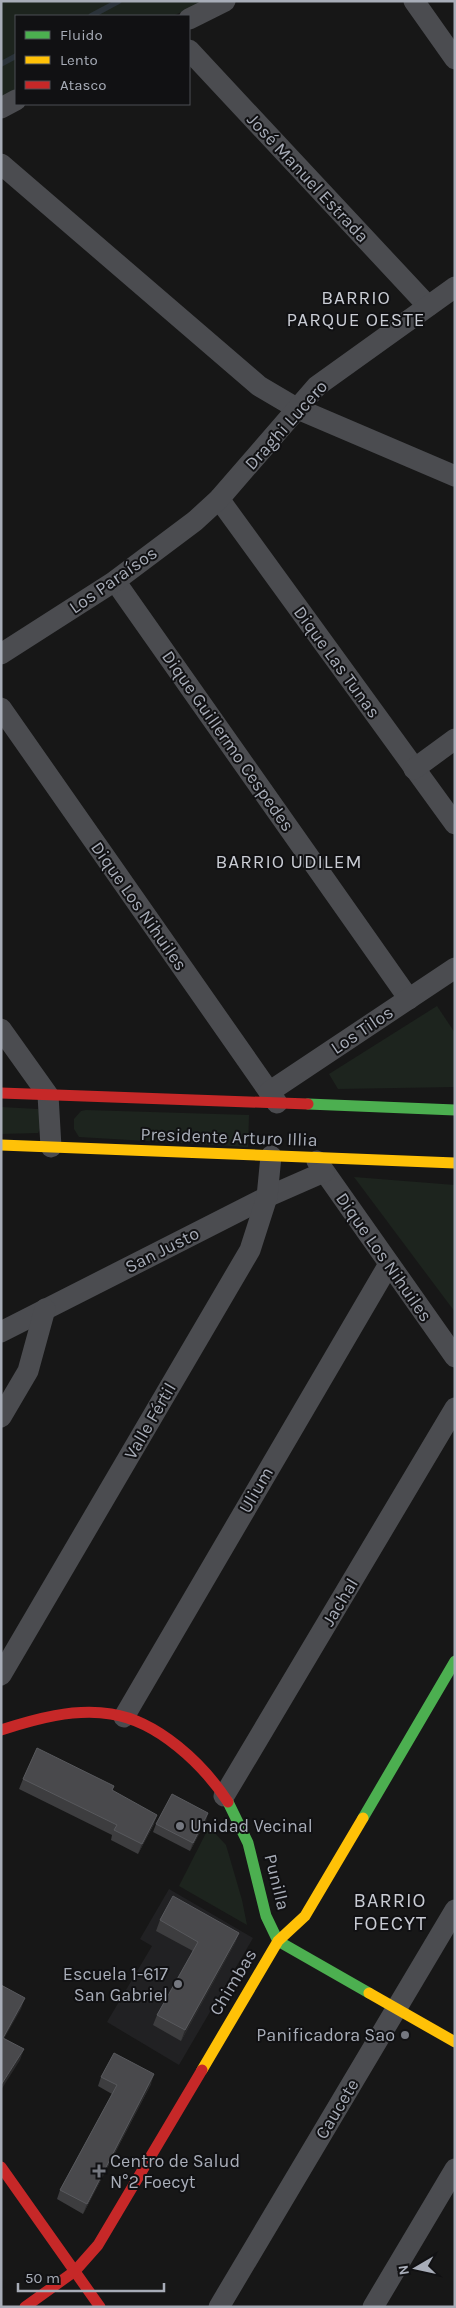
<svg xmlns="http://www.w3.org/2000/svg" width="456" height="2308" viewBox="0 0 456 2308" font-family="Karla,sans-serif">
<rect width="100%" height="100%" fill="#171717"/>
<!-- built -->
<polygon fill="#212123" points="169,1889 253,1938 179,2065 107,2022 152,1946 140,1939"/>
<!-- green -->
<g fill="#1d241e">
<polygon points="1,1 205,1 173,16 16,16 16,90 1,97"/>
<polygon points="437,1006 455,1033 455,1087 338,1089 329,1074"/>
<path d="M 1,1107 L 38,1109 C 42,1115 42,1127 38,1133 L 1,1134 Z"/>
<polygon points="86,1110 249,1115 248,1147 79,1137 74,1129 74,1119 81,1111"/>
<polygon points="354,1177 455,1185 455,1312"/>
<polygon points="209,1827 226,1845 242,1900 247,1925 179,1886"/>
</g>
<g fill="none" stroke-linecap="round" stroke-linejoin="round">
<!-- stream -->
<g stroke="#2a3239" stroke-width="5.5">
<polyline points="91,16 119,1"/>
<polyline points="1,64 16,56"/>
</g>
<!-- street -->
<g stroke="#4b4c50" stroke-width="21">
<polyline points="414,1 455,59"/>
<polyline points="189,19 225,1"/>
<polyline points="189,50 428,306"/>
<polyline points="1,108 16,100"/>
<polyline points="1,164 259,386 298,409 455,476"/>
<polyline points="219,499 455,824"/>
<polyline points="115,581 409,999"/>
<polyline points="1,654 115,581 195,521 219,499 317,386 455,287"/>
<polyline points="1,708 277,1103"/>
<polyline points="414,769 455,739"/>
<polyline points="1,1029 48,1095 51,1147"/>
<polyline points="269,1092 455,968"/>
<polyline points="317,1161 455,1357"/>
<polyline points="1,1332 267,1197 324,1172"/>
<polyline points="1,1417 28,1371 45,1309"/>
<polyline points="1,1675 250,1250 267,1197 271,1156"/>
<polyline points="124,1717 389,1264"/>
<polyline points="224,1796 455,1408"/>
<polyline points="219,2307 455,1910"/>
<polyline points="373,2307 455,2169"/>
</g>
<!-- fast -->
<g stroke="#4caf50" stroke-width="11">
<polyline points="308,1104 455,1110"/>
<polyline points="228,1802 248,1843 266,1916 278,1941 369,1993"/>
<polyline points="363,1818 455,1661"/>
</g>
<!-- slow -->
<g stroke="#ffc107" stroke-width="11">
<polyline points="1,1145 455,1163"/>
<polyline points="369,1993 455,2042"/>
<polyline points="202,2070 278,1941 305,1916 363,1818"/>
</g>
<!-- jam -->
<g stroke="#c62828" stroke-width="11">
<polyline points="1,1093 308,1104"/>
<path d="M 1,1730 C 35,1719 74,1708 111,1714 C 158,1721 203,1764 228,1802"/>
<polyline points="1,2167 100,2307"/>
<polyline points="25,2307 75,2271 98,2245 202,2070"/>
</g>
</g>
<!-- wall -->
<g fill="#3d3d3f">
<polygon points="23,1779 114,1786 112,1791 154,1824 138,1854 111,1840 112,1835 19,1789"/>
<polygon points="206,1821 190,1851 153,1832 156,1824"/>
<polygon points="160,1920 239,1933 235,1943 181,2041 153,2025 157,2015 193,1951 156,1931"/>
<polygon points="101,2077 151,2084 83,2214 57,2199 60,2190 112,2094 98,2086"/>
</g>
<!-- shaded-wall -->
<g fill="#29292a">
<polygon points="208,1813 206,1821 190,1851 193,1843"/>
<polygon points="157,1815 154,1824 138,1854 142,1844"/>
<polygon points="239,1933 235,1943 181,2041 185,2030"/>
<polygon points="25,1998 21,2009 1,2044 3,2038"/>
<polygon points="24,2049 20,2060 1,2090 1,2085"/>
<polygon points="154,2074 151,2084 83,2214 87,2204"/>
</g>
<!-- building -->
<g fill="#49494c" stroke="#58595d">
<polygon points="37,1748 114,1786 112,1790 157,1815 142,1844 114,1830 117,1825 23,1779"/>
<polygon points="172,1794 208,1813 193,1843 156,1824"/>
<polygon points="173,1896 239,1933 185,2030 157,2015 198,1942 160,1920"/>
<polygon points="1,1985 25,1998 3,2038 24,2049 1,2085"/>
<polygon points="114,2053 154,2074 87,2204 60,2190 117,2085 101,2077"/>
</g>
<!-- markers -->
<g fill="#757880" stroke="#111113" stroke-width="2">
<circle cx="180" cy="1826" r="5"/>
<circle cx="178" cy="1984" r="5"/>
<circle cx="405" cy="2035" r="5"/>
<path d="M96.5 2163.5h5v5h5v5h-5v5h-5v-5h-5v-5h5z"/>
</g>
<g text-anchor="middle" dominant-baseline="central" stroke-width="4" stroke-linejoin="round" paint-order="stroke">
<!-- street labels -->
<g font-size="18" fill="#a8adb8" stroke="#111113">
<text transform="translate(308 178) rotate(47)">José Manuel Estrada</text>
<text transform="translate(286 425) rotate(-48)">Draghi Lucero</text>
<text transform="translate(113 580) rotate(-35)">Los Paraísos</text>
<text transform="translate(337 662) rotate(54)">Dique Las Tunas</text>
<text transform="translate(228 741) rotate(55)">Dique Guillermo Cespedes</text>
<text transform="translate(139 906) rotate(55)">Dique Los Nihuiles</text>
<text transform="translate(362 1030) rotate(-34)">Los Tilos</text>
<text transform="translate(229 1137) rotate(2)">Presidente Arturo Illia</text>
<text transform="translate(162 1250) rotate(-27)">San Justo</text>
<text transform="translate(384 1257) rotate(55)">Dique Los Nihuiles</text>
<text transform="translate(150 1421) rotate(-60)">Valle Fértil</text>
<text transform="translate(256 1490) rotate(-60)">Ulium</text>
<text transform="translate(340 1602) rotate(-59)">Jachal</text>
<text transform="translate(277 1882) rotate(76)">Punilla</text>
<text transform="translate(233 1982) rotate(-59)">Chimbas</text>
<text transform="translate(337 2109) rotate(-59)">Caucete</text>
</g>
<!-- poi labels -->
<g font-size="18" fill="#a8adb8" stroke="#111113" text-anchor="start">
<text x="190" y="1826">Unidad Vecinal</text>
<text x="168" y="1974" text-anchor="end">Escuela 1-617<tspan x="168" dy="21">San Gabriel</tspan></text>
<text x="395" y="2035" text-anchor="end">Panificadora Sao</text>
<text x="110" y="2161">Centro de Salud<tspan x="110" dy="21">N°2 Foecyt</tspan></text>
</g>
<!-- neighbourhood labels -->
<g font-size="19" letter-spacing="1" fill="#c9ccd4" stroke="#111113">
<text x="356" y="298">BARRIO<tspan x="356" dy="22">PARQUE OESTE</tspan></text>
<text x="289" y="862">BARRIO UDILEM</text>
</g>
<!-- quarter labels -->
<g font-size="20" letter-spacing="1" fill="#c9ccd4" stroke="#111113">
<text x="390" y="1900">BARRIO<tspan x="390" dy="23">FOECYT</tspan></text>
</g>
</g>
<!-- border -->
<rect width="456" height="2308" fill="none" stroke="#a8adb8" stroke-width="5"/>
<!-- legend -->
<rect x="15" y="15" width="175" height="90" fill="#111113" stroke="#4d4f55"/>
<rect x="25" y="31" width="25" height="8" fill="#4caf50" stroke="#4d4f55"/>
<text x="60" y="40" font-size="15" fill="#a8adb8">Fluido</text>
<rect x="25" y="56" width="25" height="8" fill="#ffc107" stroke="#4d4f55"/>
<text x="60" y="65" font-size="15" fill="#a8adb8">Lento</text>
<rect x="25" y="81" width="25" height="8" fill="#c62828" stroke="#4d4f55"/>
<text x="60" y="90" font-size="15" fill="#a8adb8">Atasco</text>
<!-- north arrow -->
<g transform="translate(416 2268) rotate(261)" stroke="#111113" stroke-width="4" paint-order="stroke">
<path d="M0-4L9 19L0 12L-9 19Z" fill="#a8adb8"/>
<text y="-8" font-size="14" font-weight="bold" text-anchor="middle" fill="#a8adb8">N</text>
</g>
<!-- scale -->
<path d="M18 2283v8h146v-8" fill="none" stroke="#a8adb8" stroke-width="2.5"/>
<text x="25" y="2283" font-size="15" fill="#a8adb8" stroke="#111113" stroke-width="4" paint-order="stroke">50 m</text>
</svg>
